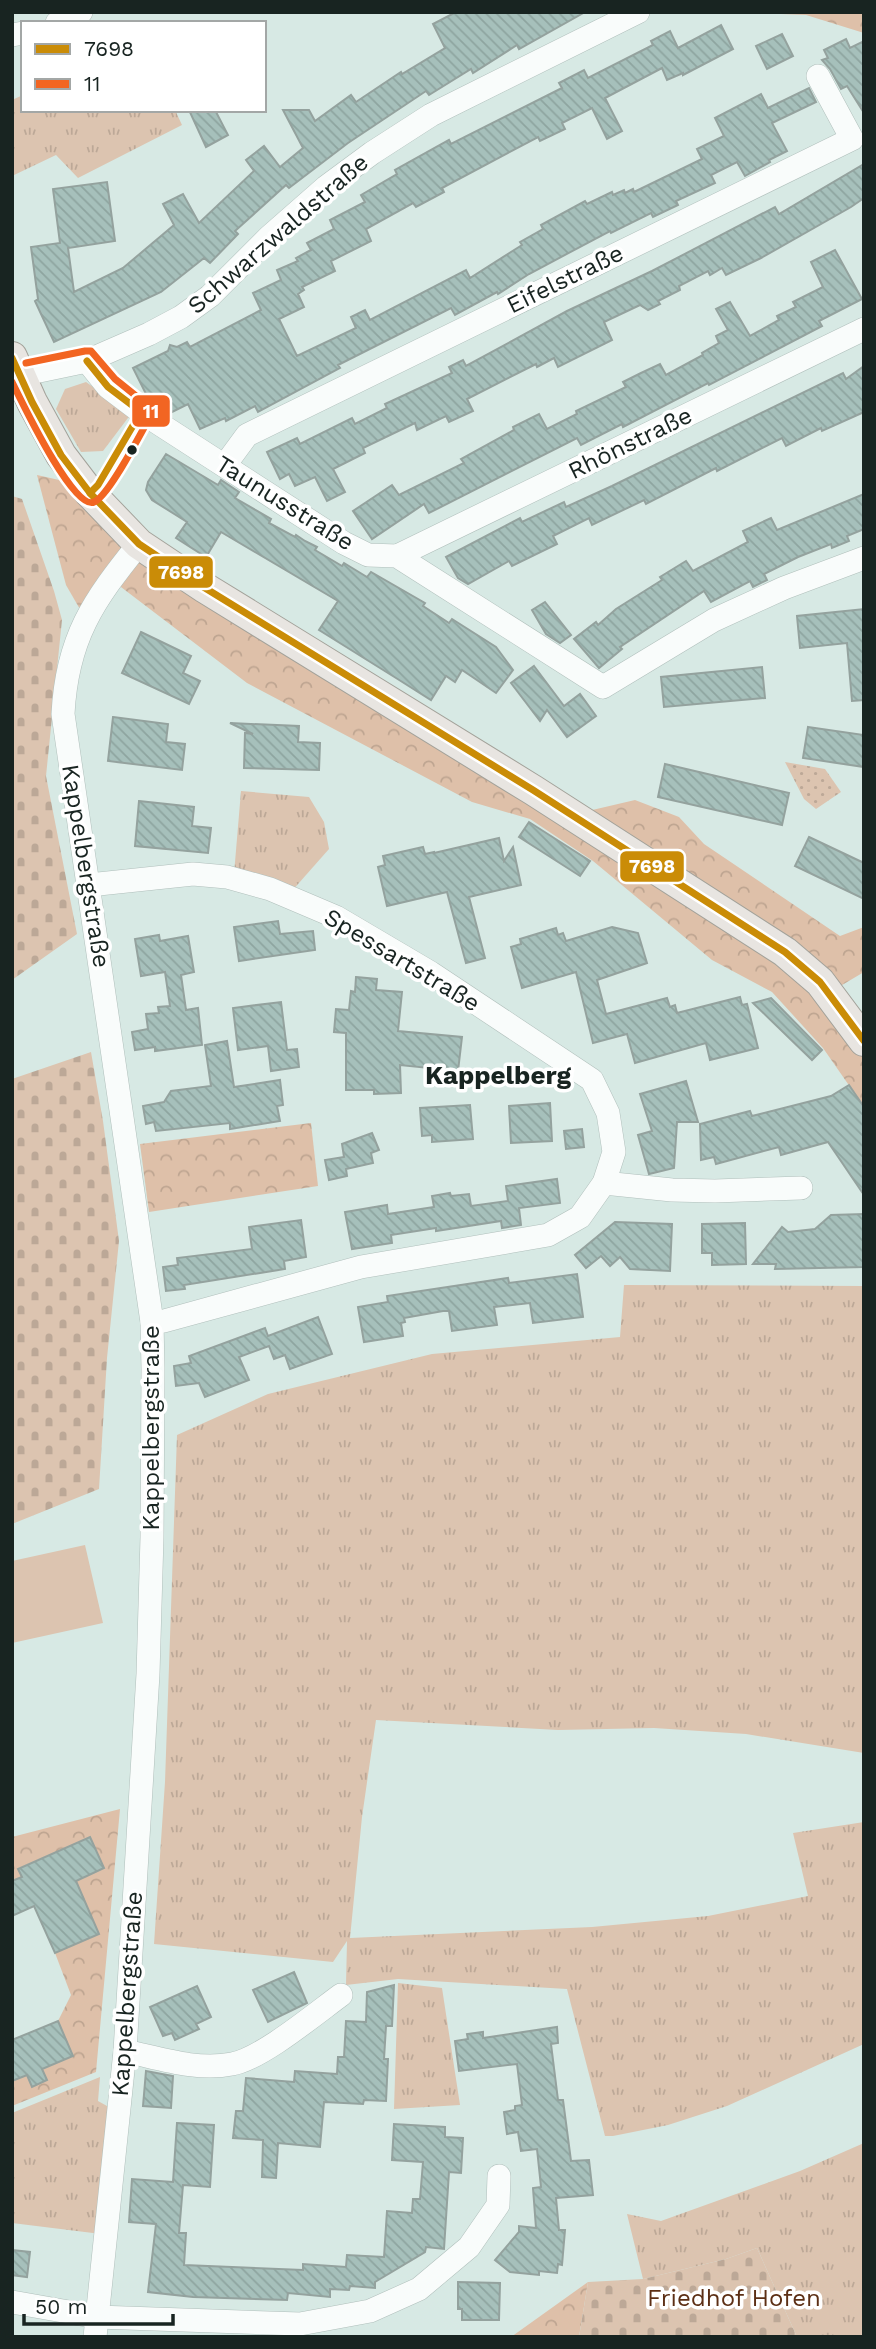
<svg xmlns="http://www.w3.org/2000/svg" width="876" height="2349" viewBox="0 0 876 2349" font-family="'Work Sans',sans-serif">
<defs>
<pattern id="grass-tufts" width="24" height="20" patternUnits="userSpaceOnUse" patternTransform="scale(1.75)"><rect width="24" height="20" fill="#dcc4b0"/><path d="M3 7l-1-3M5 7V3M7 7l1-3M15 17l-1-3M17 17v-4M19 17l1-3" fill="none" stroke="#bca897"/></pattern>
<pattern id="forest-crowns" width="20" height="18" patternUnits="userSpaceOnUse" patternTransform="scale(1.75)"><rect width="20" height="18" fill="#dec0a9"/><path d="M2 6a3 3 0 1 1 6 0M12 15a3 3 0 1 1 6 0" fill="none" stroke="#bea591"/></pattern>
<pattern id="cemetery-stones" width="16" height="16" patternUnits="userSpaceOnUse" patternTransform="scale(1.75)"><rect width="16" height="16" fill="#dcc4b0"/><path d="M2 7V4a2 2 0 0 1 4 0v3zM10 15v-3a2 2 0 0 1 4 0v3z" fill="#bca897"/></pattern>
<pattern id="park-dots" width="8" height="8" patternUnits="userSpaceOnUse" patternTransform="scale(1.75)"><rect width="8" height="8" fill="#dcc4b0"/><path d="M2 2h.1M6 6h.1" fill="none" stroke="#bca897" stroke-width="1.8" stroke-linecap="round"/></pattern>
<pattern id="building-back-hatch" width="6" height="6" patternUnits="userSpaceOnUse" patternTransform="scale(1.75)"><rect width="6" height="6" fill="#a6c0bb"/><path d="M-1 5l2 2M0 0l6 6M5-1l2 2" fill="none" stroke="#8ea5a0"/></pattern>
</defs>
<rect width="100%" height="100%" fill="#d7e9e4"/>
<!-- grass -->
<g fill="url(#grass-tufts)">
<polygon points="23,95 23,110 175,110 182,125 78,178 56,155 12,176 12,100"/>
<polygon points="86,382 131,414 103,451 81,452 56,409 65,389"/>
<polygon points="241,791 309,797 324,822 329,849 291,892 234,874"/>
<polygon points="624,1285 864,1286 864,1753 746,1734 654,1728 558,1730 376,1720 362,1817 350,1938 592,1927 708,1916 808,1896 793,1833 864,1822 864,2044 727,2106 668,2125 613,2136 605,2136 567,1989 398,1979 346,1985 347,1941 333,1962 154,1944 165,1782 177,1435 268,1394 432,1354 620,1337"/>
<polygon points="398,1983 442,1988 460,2105 394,2109"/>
<polygon points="100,2077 98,2101 116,2111 101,2234 12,2223 12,2113"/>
<polygon points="864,2143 864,2337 797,2337 757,2248 726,2259 643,2279 627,2214 661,2221 800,2171"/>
</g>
<!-- forest -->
<g fill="url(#forest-crowns)">
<polygon points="732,12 864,12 864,33 806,15"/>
<polygon points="37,475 68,482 129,544 81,611 66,585"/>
<polygon points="142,552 756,945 829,1000 864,1053 864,1107 823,1048 772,992 712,960 593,861 530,819 472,802 247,683 117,584"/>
<polygon points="635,800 679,817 704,844 840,936 864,927 864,972 837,988 588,811"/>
<polygon points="311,1123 318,1186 149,1212 140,1144"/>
<polygon points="120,1809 96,2072 12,2106 12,2081 27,2075 32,2086 42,2069 73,2056 58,2021 71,1995 55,1953 99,1934 76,1881 104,1868 90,1837 19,1868 22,1877 12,1881 12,1837"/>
<polygon points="588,2282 579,2337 511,2337"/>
</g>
<!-- cemetery -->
<g fill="url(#cemetery-stones)">
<polygon points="12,496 22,499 54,591 62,620 46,776 77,934 12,980"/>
<polygon points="91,1052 103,1121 119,1241 107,1358 99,1489 12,1524 12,1079"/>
<polygon points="757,2248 797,2337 579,2337 588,2282 643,2279 726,2259"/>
</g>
<!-- park -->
<polygon fill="url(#park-dots)" points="785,762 825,769 841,792 816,809 804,799"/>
<!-- pitch -->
<polygon fill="#dcc4b0" points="85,1545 103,1623 12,1643 12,1561"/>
<!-- building -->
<g fill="url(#building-back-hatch)" stroke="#94a29e" stroke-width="2">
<polygon points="456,12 585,12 519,49 517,45 473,73 471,69 429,95 426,91 348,143 289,188 286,185 235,231 238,234 210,263 204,258 161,292 54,342 35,301 38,299 31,247 60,243 53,189 107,182 115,241 68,248 74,292 123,268 174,225 163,204 183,194 199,223 254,171 246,160 264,146 280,167 303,148 283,110 309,110 315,121 351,95 356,102 401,72 402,74 445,48 433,24"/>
<polygon points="721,25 733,49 683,75 683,73 667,80 662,68 605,98 622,131 607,139 592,108 562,123 565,129 540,141 538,137 442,188 444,192 416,207 413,203 366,229 371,241 331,261 335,271 302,287 304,290 298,294 304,307 279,319 297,356 356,328 351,317 365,310 370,320 466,270 470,278 522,245 520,242 543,229 541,225 585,201 587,204 612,192 613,195 624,190 625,193 633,189 634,192 702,159 697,149 724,136 715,118 761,94 768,108 809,88 816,102 772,123 787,151 769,160 770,162 745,176 737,162 711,175 715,183 676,201 678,205 653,217 651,213 611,233 610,231 529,274 498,294 497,292 455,315 451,308 338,365 340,368 258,412 255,406 226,421 225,418 200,429 188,404 172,412 154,398 149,400 133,368 168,351 170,345 177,347 187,342 190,347 261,310 253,293 281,280 277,270 298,261 296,258 311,250 307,243 334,229 330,220 365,202 361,195 397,174 395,170 449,140 451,144 562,88 559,83 584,70 588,78 653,45 651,41 670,31 678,48"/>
<polygon points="782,34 793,56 767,69 756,46"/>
<polygon points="846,39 850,48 864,41 864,113 847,86 841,89 830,69 822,60 828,58 824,50"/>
<polygon points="189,110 215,110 228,135 206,147"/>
<polygon points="864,164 864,198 851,207 761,258 726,275 722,268 710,275 708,271 679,286 680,290 658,301 660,304 648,310 640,305 604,322 612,340 558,367 554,358 537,367 536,364 467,399 473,411 449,422 446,416 417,430 415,423 363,448 365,453 333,469 345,492 327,501 315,477 295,486 289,474 280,479 267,452 297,438 300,444 352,418 355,424 387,408 385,404 452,373 449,367 463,360 466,366 567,311 652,271 775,207 779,214"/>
<polygon points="835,250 862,299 819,321 822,326 709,385 708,383 623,427 622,424 581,445 577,438 429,513 424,504 372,539 353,511 392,485 399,495 464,463 461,459 514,430 513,427 539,414 547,429 577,414 576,411 626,387 623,382 641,373 660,364 666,375 703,355 702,353 719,343 716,336 728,330 716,309 730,302 750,336 779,320 777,316 796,307 793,302 823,287 811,262"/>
<polygon points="864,366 864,412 822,431 821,428 786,446 782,438 717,471 716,468 646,504 644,500 592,525 589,518 553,536 557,544 512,566 509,561 468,584 458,578 446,557 520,518 522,522 564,502 566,507 612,486 843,373 846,379"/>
<polygon points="166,454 218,485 221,480 239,492 235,498 271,519 269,523 295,537 296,535 305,541 317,547 315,550 342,566 344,563 367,577 371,572 425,603 423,606 449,623 452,619 496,647 513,670 496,693 462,670 455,682 446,676 431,700 396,678 319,630 338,601 221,532 206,557 176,538 187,522 152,500 146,490 148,482"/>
<polygon points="864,494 864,529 847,536 849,541 832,548 831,544 798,557 764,574 767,580 753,587 750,581 711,602 704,591 620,647 622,649 599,668 574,639 596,622 598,625 616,609 662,580 660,577 686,561 693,571 748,542 743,531 771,518 777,530"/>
<polygon points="545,602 571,635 560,643 546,634 532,610"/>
<polygon points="864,609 864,700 852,701 847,643 800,648 797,616"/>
<polygon points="141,632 191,656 183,673 200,681 189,704 122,673"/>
<polygon points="534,666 564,706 580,694 596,716 567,737 547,710 540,721 511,683"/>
<polygon points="762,667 765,698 664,707 661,677"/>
<polygon points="113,717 168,724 166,742 185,744 182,770 108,761"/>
<polygon points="230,723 299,726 298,742 320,743 319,770 244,768 245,733 253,734"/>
<polygon points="808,727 864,735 864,767 803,758"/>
<polygon points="665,764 789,793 782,825 658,797"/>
<polygon points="139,801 194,807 192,826 211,828 208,853 135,846"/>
<polygon points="529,822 590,861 580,876 519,837"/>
<polygon points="809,837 864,863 864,899 795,866"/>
<polygon points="499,838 504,861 513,847 521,885 469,897 485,958 466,963 447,892 387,906 378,867 385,865 383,856 423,847 425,854 434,852 434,853"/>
<polygon points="278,921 280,934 313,931 315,950 239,961 234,927"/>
<polygon points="612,927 638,933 647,963 597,980 606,1014 667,998 670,1007 675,1005 677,1013 740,997 742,1005 747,1004 758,1048 710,1060 706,1043 635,1063 627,1034 593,1043 576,972 522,988 511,947 521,944 520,939 556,928 558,935 563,933 566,941"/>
<polygon points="159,935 160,941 188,936 194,972 181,975 186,1010 198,1008 202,1045 155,1051 155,1047 135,1050 132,1032 148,1029 146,1014 159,1013 158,1007 170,1006 165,972 141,976 135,939"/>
<polygon points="356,977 377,979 376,990 402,992 398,1031 462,1037 458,1071 400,1065 401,1093 374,1094 374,1090 346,1090 346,1033 334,1032 336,1009 349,1010 351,991 355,992"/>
<polygon points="771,998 822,1050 812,1060 753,1003"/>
<polygon points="281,1002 287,1050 297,1049 299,1067 271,1071 268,1046 238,1050 233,1008"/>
<polygon points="227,1041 234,1087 280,1080 283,1105 277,1106 280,1121 230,1129 230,1123 156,1131 154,1122 146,1124 143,1106 164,1102 171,1091 211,1086 205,1045"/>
<polygon points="686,1081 698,1122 677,1122 674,1168 649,1174 638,1135 652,1131 640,1094"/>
<polygon points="849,1085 864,1107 864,1195 828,1142 781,1155 779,1147 716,1164 714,1157 701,1160 700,1124 750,1111 752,1116 831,1096"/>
<polygon points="550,1103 552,1141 511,1143 509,1106"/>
<polygon points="470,1105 473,1139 432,1142 432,1135 422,1136 420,1108"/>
<polygon points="582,1129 584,1147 566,1149 564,1131"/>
<polygon points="372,1133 379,1150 371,1153 373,1163 346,1169 347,1176 329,1180 325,1160 344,1157 342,1144"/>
<polygon points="557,1179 560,1203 519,1208 521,1225 502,1228 501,1221 436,1231 436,1228 391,1235 392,1243 352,1249 345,1212 387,1205 388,1214 434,1207 432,1196 450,1193 451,1196 469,1194 471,1206 508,1201 506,1186"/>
<polygon points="864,1214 864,1267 775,1269 776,1264 753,1264 782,1227 788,1232 815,1229 831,1215"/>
<polygon points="301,1220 306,1257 284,1261 285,1269 184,1285 185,1289 166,1291 163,1267 178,1265 177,1258 252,1249 249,1227"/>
<polygon points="615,1222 672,1224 670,1271 630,1269 620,1257 610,1266 601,1256 586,1268 575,1255"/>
<polygon points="745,1223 746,1264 712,1265 712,1253 702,1253 702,1224"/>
<polygon points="577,1274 583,1317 533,1323 530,1303 494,1307 497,1325 452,1331 449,1311 443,1311 404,1318 405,1322 401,1323 403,1336 364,1342 358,1307 388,1302 387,1296 508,1278 509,1283"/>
<polygon points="318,1317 332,1354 290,1369 285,1355 274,1359 269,1346 239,1357 249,1380 205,1397 199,1383 176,1386 174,1366 191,1363 189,1356 265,1328 268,1336"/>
<polygon points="90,1837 104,1868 76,1881 99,1934 55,1953 34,1906 12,1916 12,1881 22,1877 18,1869"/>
<polygon points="294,1972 307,2003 268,2022 253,1990"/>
<polygon points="394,1985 392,2026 386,2026 384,2059 388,2059 386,2101 364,2100 363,2104 324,2102 320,2147 278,2143 276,2178 262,2177 263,2140 233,2138 236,2111 243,2111 246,2078 294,2082 295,2071 337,2074 338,2057 344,2057 346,2021 366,2022 367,1992"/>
<polygon points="197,1986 211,2017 196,2024 199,2029 175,2040 172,2033 163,2036 150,2007"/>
<polygon points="58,2021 73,2056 42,2069 47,2080 32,2087 27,2075 12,2081 12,2040"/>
<polygon points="557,2027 558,2043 551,2044 558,2100 563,2100 571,2161 589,2160 593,2195 556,2198 559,2230 565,2230 562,2265 558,2264 557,2273 539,2271 539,2275 510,2272 495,2260 519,2232 519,2226 536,2228 533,2188 541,2187 537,2149 521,2151 518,2132 507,2134 504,2112 515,2110 515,2106 522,2105 517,2064 459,2071 455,2041 468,2039 467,2034 483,2032 483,2038"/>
<polygon points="146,2071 173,2076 171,2108 143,2106"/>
<polygon points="177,2123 214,2125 210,2187 183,2185 179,2233 186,2233 184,2265 303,2270 303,2264 346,2267 347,2255 384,2257 387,2211 412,2213 413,2199 420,2199 423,2162 392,2160 394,2124 445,2127 445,2137 463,2138 461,2173 449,2172 444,2249 426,2247 425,2252 375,2282 375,2288 350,2286 349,2290 330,2289 330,2297 288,2293 287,2300 193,2297 148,2292 156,2224 129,2222 132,2179 173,2182"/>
<polygon points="12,2250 30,2252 27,2277 12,2275"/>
<polygon points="458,2282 500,2283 499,2320 462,2320 462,2309 458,2309"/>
</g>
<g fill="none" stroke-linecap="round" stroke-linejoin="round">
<defs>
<g id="minor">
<polyline points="57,23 81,12"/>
<polyline points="12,35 23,33"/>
<polyline points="87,361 108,387 141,412 344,543 368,555 397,556 603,687 714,620 784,588 864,558"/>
<polyline points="20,375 87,361 149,334 181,317 210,296 269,237 326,187 372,153 431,115 638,12"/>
<polyline points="225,465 247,435 852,139 818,76"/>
<polyline points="397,556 864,329"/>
<polyline points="89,885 193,874 227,877 270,889 336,917 431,973 592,1080 608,1113 614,1152 604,1183 580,1217 548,1235 361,1267 164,1321 152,1322"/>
<polyline points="604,1183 672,1190 715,1191 801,1188"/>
<path d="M 125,2051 C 159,2058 196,2071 232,2064 C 261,2059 315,2014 341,1995"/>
<polyline points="12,2302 97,2317 300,2324 370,2311 419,2289 469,2247 498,2205 499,2176"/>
<path d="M 95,2337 L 125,2051 L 148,1674 L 152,1537 L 153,1369 L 152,1322 L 63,714 C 67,638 93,601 139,544"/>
</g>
<polyline id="major" points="12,357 32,402 61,455 90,493 139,544 205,588 533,790 785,952 820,982 864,1041"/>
</defs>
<!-- minor casing -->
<use href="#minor" stroke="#b0bfbb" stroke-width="24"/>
<!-- major casing -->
<use href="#major" stroke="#a3a29a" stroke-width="32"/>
<!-- minor -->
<use href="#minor" stroke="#f9fcfb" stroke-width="23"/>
<!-- major -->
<use href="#major" stroke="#e8e5e1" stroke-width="30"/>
<defs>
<g id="bus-1">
<polyline points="12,358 32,402 61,455 90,493 139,544 205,588 533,790 785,952 820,982 864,1041"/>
<polyline points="87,361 108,387 141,412"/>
<polyline points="90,493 98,485 141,412"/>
</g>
<path id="bus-2" d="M 12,382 C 21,400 74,512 94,502 C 109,496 140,434 150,417 L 151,408 L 115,379 L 91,351 L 85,351 L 26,363"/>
</defs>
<!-- bus-1 casing -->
<use href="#bus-1" stroke="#fff" stroke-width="12"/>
<!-- bus-2 casing -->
<use href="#bus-2" stroke="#fff" stroke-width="12"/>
<!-- bus-1 -->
<use href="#bus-1" stroke="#ca8c07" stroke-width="7"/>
<!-- bus-2 -->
<use href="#bus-2" stroke="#f26522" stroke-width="7"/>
</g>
<!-- markers -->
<circle fill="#182421" stroke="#fff" stroke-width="2.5" cx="132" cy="450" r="6"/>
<g text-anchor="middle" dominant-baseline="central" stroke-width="7" stroke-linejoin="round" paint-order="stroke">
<!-- street labels -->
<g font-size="24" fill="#182421" stroke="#fff">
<text transform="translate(278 234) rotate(-41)">Schwarzwaldstraße</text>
<text transform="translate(565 279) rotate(-26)">Eifelstraße</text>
<text transform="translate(630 443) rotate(-26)">Rhönstraße</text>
<text transform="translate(285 503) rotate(32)">Taunusstraße</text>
<text transform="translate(86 866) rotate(81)">Kappelbergstraße</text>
<text transform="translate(402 960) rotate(31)">Spessartstraße</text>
<text transform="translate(151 1428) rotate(-90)">Kappelbergstraße</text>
<text transform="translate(127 1994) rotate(-86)">Kappelbergstraße</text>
</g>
<!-- park labels -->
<g font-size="24" fill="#5c2f15" stroke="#fff">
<text x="734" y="2298">Friedhof Hofen</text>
</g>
<!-- neighbourhood labels -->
<g font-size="26" font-weight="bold" fill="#182421" stroke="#fff">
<text x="498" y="1075">Kappelberg</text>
</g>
</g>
<g stroke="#fff" stroke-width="2.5">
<rect x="131" y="394" width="40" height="34" rx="7" fill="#f26522"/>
<rect x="148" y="555" width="66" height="34" rx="7" fill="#ca8c07"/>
<rect x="619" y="850" width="66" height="33" rx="7" fill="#ca8c07"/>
</g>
<g font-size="19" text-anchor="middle" font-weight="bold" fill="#fff">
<text x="151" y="418">11</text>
<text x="181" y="579">7698</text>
<text x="652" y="873">7698</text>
</g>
<!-- border -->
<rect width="876" height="2349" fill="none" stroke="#182421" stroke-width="28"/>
<!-- legend -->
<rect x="21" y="21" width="245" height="91" fill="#ffffff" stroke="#a3a7a6" stroke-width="2"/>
<rect x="35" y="44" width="35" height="10" fill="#ca8c07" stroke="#a3a7a6" stroke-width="2"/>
<text x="84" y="56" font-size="21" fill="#182421">7698</text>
<rect x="35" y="79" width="35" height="10" fill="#f26522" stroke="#a3a7a6" stroke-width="2"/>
<text x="84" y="91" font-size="21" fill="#182421">11</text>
<!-- scale -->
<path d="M24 2314v10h149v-10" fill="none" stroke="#182421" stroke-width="3.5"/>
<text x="35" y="2314" font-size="21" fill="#182421" stroke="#ffffff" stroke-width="5" paint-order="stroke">50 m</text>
</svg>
